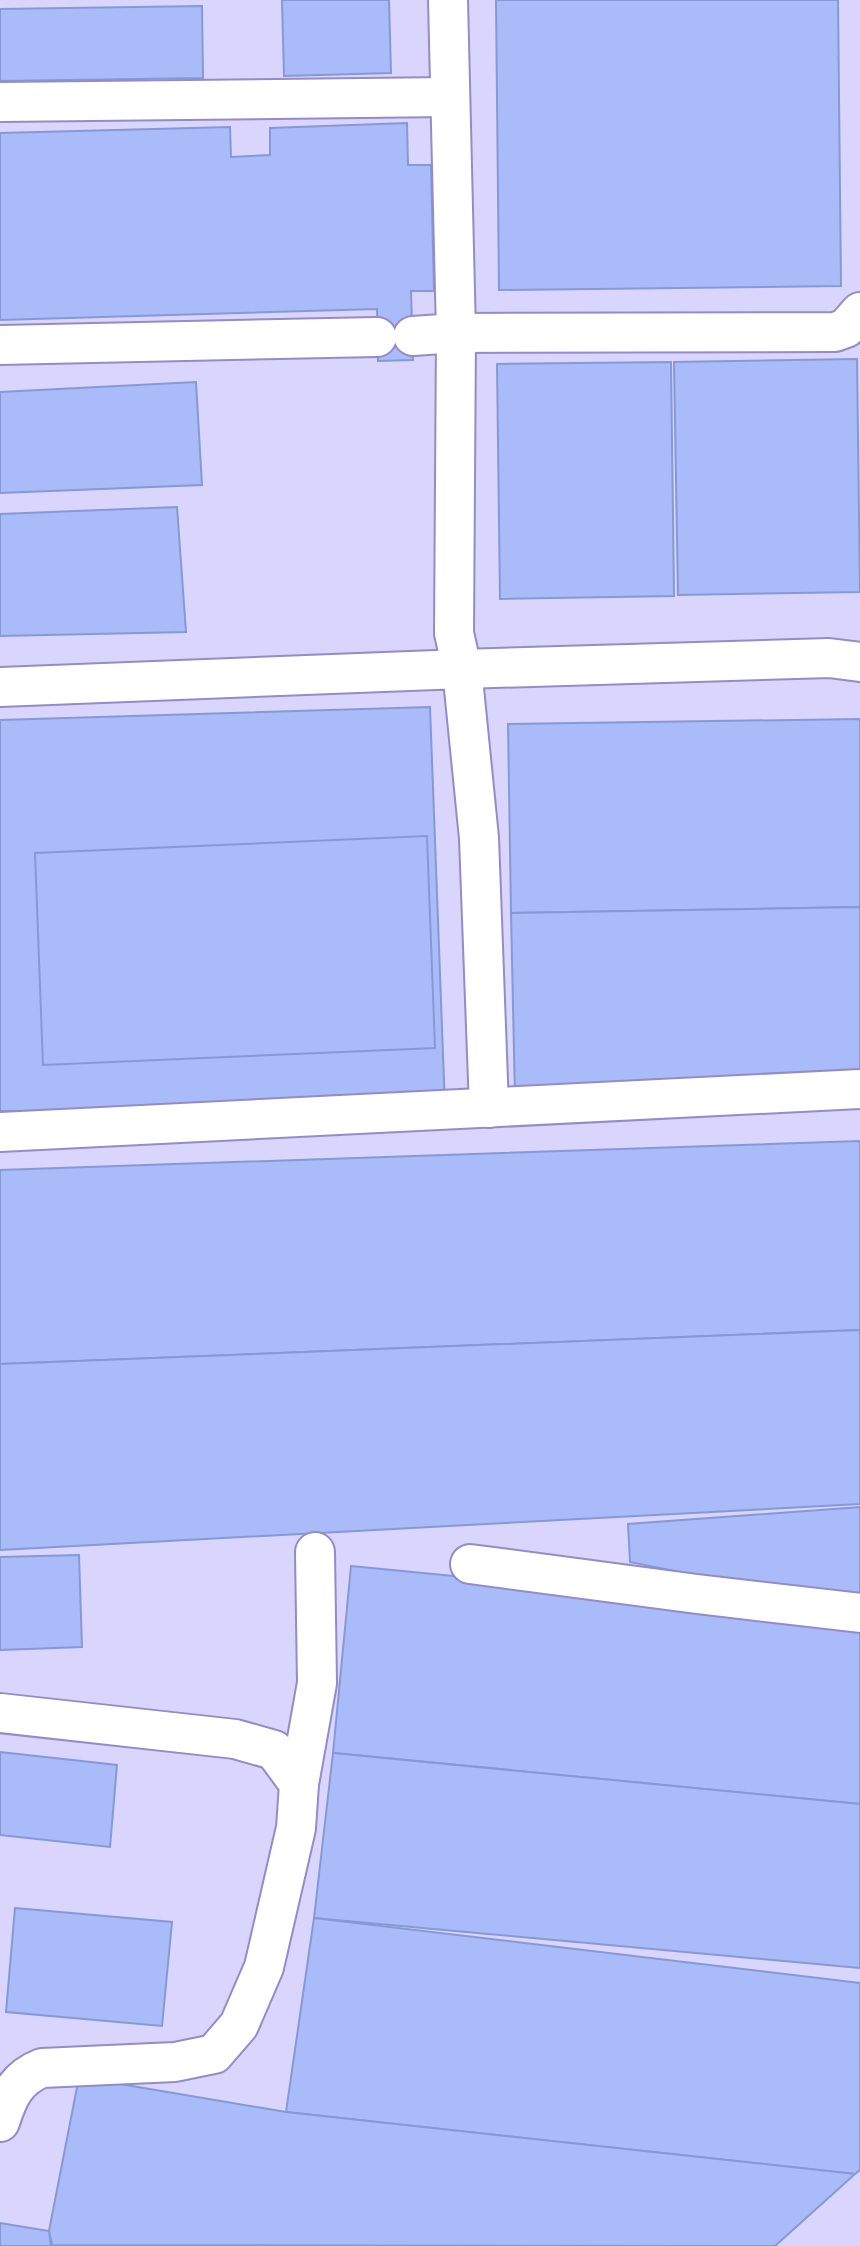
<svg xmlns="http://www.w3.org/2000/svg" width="860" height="2246" viewBox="0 0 860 2246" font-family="'Alegreya Sans',sans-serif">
<rect width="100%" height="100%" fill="#d9d5fd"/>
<!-- building -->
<g fill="#a9bcf9" stroke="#8699d5" stroke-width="2">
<polygon points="282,0 389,0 391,73 284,76"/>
<polygon points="496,0 838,0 841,286 499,290"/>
<polygon points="202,6 203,78 0,81 0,9"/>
<polygon points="407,123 408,165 431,165 434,291 411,291 413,360 378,361 377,309 0,320 0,133 230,127 231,157 270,155 270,128"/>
<polygon points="857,359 860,592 678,595 674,362"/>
<polygon points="671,362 674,596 500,599 497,364"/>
<polygon points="196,382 202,485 0,493 0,392"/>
<polygon points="177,507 186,632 0,636 0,514"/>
<polygon points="430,707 445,1108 0,1111 0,720"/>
<polygon points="860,719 860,907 511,913 508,724"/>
<polygon points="427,836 435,1048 43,1065 35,853"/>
<polygon points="860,907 860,1075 515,1098 511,913"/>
<polygon points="860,1141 860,1330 0,1364 0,1170"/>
<polygon points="860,1330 860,1504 0,1550 0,1364"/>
<polygon points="860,1507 860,1609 630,1562 628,1524"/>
<polygon points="79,1555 82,1647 0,1650 0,1557"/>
<polygon points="351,1566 860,1616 860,1804 333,1753"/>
<polygon points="0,1752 117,1765 110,1847 0,1835"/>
<polygon points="333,1753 860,1804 860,1968 314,1918"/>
<polygon points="15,1908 172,1922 162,2026 6,2012"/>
<polygon points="314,1918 860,1983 860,2170 855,2174 286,2112"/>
<polygon points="79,2077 286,2112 855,2174 775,2246 52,2245 49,2231"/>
<polygon points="0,2223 49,2231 51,2246 0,2246"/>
</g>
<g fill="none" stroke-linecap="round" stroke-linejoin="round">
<defs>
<g id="minor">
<polyline points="448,0 456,333 454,633 462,669 829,658 860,662"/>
<polyline points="0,102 449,97"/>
<polyline points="413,336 456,333 835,332 846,328 860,312"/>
<polyline points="0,345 377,337"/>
<polyline points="0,687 462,669 479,838 489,1108"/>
<polyline points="0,1132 860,1089"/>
<polyline points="470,1564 697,1594 860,1613"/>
<path d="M 0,1713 L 235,1739 L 274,1750 L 299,1784 L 296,1828 L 264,1967 L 239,2025 L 214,2054 L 175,2062 L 42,2068 C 16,2078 8,2097 0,2122"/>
<polyline points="299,1784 317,1683 315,1552"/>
</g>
</defs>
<!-- minor casing -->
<use href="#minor" stroke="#948bc9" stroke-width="42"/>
<!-- minor -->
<use href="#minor" stroke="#fff" stroke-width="38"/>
</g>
</svg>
